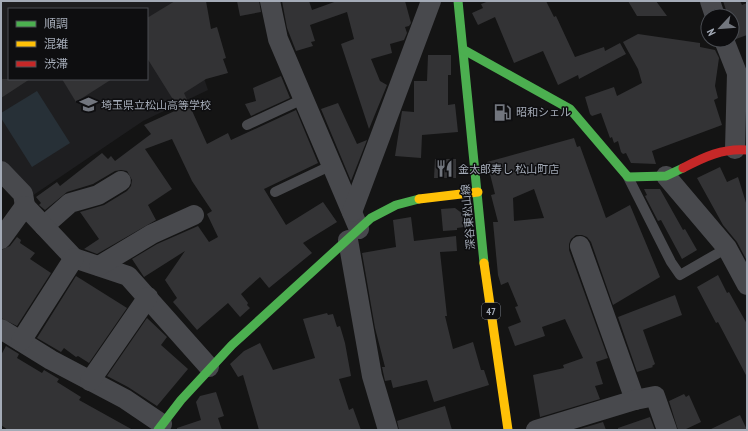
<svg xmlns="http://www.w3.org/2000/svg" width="748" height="431" viewBox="0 0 748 431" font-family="'PT Sans Narrow','Noto Sans JP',sans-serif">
<rect width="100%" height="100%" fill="#141414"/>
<!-- built -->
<path fill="#1e1e20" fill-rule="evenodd" d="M 1,1 L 178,1 L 208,90 L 143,121 L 29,198 L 15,176 L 1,161 ZM 9,9 L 147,9 L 147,79 L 9,79 Z"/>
<!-- water -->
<polygon fill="#273037" points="37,91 70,143 32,167 1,118 1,113"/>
<!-- building -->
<g fill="#333335" fill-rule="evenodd">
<polygon points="175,1 206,1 211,29 217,27 226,58 223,59 228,73 206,79 184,93 207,144 228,133 231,140 296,110 318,163 264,189 286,225 323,202 337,222 303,243 312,253 269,288 260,277 241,294 248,303 247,305 250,308 240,317 228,303 197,330 173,302 177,298 165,280 185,251 144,277 132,259 157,244 198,226 209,242 218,237 207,214 212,211 192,181 172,139 145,149 172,189 148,205 156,220 97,254 84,249 99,239 80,212 104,205 127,191 131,186 132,180 127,171 121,170 115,171 93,184 67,192 45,210 39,205 41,203 36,197 57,182 60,186 102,153 108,159 111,156 115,161 151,134 144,125 179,109 147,58 147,18"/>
<polygon points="237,1 259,1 261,12 240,16"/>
<polygon points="282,1 309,1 312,10 337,1 405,1 411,23 409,26 405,27 407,33 404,40 390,44 392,53 371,59 380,81 387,85 369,129 341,44 354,39 347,12 310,25 315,41 311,42 313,46 296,51 287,28"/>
<polygon points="489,1 546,1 554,17 556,16 575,57 604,47 605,51 620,43 626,54 579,79 578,75 558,85 543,51 514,63 495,17 478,25 472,13 483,8 481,4"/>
<polygon points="628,1 656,1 667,16 637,16"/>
<polygon points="723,1 740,1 742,5 747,3 747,35 736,39 732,32 732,16 728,16"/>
<polygon points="638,34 700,43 700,47 715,50 719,58 715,86 718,98 714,100 722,125 652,151 656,164 631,163 626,153 623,154 621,152 618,141 614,143 612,137 610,138 601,113 592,116 590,114 585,97 614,87 617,96 642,83 638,69 623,42"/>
<polygon points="428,55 451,55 451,75 448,75 448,105 455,104 458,132 422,135 421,158 395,156 402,111 414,112 414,81 427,81"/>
<polygon points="281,76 290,98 251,116 245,104 256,101 253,88"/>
<polygon points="1,79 30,79 1,98"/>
<polygon points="62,79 112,79 76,102"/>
<polygon points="338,103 357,144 367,140 351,181 321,109"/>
<path d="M 574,138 L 577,147 L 580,146 L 606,218 L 630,205 L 660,277 L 613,305 L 591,242 L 587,237 L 582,235 L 576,235 L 571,239 L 569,244 L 569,250 L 608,358 L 596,362 L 603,384 L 595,386 L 600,399 L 540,417 L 533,375 L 564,368 L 563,365 L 583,358 L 565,319 L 542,327 L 545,336 L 515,346 L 508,327 L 521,322 L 515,307 L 518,306 L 508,282 L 501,285 L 498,275 L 493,222 L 498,222 L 491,195 L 495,194 L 487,162 ZM 534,189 L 544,218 L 514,221 L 513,198 Z"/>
<polygon points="435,159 456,159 456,178 434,178"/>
<polygon points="720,167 727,182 738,177 747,206 747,261 737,242 723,225 697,178"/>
<polygon points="644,189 660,189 683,230 685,229 697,250 682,259 661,220 658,221 645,196 647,195"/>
<polygon points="455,208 463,214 464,227 457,228 457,230 443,231 441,209"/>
<polygon points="411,217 414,241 456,236 457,251 440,252 447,316 445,316 453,349 473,342 481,370 484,370 489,385 434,402 427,380 393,388 391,380 385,381 382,367 385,367 375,328 362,253 396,247 393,220"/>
<polygon points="17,237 21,240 20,243 35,253 30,259 51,273 17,326 1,318 1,250 10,246"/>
<polygon points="718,275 727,293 729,292 747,324 747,377 718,322 716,323 697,287"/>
<polygon points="76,276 127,308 89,363 78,356 76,357 64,348 61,352 37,338"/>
<polygon points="675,295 682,315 643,330 655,364 652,366 653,367 637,372 618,317"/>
<polygon points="327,313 328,315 333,314 337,327 340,326 345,343 351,376 339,379 349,410 353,408 361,430 259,430 243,375 238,377 230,364 244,351 260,343 273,370 315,358 303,319"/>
<polygon points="147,318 167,337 161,345 188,369 157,406 128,387 107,376"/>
<polygon points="6,346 19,354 17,358 42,373 44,370 59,379 57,382 81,397 79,400 133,430 8,430 1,425 1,355"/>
<polygon points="216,392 224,416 218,418 222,430 177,430 177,428 201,420 196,402 200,396"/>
<polygon points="684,394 686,397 689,395 701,422 684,430 678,430 669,401"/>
<polygon points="445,406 452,430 399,430 397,421"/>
<polygon points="740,415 747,430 709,430"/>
<polygon points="650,417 655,430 618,430 618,428"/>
<polygon points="603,422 606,430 576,430"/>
</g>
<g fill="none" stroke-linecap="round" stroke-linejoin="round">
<!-- lane -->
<g stroke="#48494d" stroke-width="10">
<polyline points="247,125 303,99"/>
<polyline points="628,177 671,262 680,275 727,248"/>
<polyline points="275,192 332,165"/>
</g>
<!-- street -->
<g stroke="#48494d" stroke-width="20">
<polyline points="270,1 278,39 359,229"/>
<polyline points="710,1 715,16"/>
<polyline points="724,40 737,73 735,149"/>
<polyline points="1,171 23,194 25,206"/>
<polyline points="666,176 727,248 747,285"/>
<polyline points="352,212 431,1"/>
<polyline points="44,226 70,203 98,195 121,181"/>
<polyline points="1,239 25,206 74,258 128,276 209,367"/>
<polyline points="348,240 372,376 388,430"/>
<polyline points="580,246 635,400"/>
<polyline points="99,266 152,234 194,215"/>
<polyline points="1,329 51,360 125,399 162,424"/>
<polyline points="21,341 74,258"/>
<polyline points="90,381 148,297"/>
<polyline points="536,430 635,400 655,396 667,430"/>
</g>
<!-- fast -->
<g stroke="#4caf50" stroke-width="9">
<polyline points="458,1 484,263"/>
<polyline points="464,50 570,109 628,177 666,176 683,168"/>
<polyline points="158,430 181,400 232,345 371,218 396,205 419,199"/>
</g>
<!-- slow -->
<g stroke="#ffc107" stroke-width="9">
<polyline points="419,199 478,192"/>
<polyline points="484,263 508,430"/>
</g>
<!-- jam -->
<path stroke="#c62828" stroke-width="9" d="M 683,168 C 704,157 723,148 747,150"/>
</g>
<!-- icons -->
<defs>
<symbol id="school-bare" viewBox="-9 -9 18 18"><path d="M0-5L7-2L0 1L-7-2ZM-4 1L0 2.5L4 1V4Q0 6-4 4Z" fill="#72767e" stroke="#0e0e10" stroke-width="2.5" paint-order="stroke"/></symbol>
<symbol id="fuel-bare" viewBox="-9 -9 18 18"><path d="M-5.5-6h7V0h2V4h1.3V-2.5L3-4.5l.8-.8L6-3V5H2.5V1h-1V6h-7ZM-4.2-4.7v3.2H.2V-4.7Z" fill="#72767e" stroke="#0e0e10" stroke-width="2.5" paint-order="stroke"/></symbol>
<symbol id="restaurant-bare" viewBox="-9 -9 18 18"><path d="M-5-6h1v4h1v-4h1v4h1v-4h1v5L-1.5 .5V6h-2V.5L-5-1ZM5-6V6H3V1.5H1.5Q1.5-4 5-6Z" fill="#72767e" stroke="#0e0e10" stroke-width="2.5" paint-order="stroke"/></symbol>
</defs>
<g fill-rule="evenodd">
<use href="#school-bare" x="76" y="92" width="25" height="25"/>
<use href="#fuel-bare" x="490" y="100" width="25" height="25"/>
<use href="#restaurant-bare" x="432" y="156" width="25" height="25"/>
</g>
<g text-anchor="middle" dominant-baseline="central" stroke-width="3" stroke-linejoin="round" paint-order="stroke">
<!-- shield labels -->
<rect fill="#0e0e10" stroke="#777c85" stroke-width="1" x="482" y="303" width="18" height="16" rx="3"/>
<g font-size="10" font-weight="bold" fill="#a4abb7">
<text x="491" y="311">47</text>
</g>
<!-- poi labels -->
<g font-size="11" fill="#a4abb7" stroke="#0e0e10" text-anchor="start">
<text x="101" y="105">埼玉県立松山高等学校</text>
<text x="516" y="112">昭和シェル</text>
<text x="458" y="169">金太郎寿し 松山町店</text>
</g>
<!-- street labels -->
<g font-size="11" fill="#a4abb7" stroke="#0e0e10">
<text transform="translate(468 217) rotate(-95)">深谷東松山線</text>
</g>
</g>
<!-- border -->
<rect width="748" height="431" fill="none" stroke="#a4abb7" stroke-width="4"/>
<!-- legend -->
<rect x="8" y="8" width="140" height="72" fill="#0e0e10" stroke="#4a4d53"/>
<rect x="16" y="21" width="20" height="6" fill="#4caf50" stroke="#4a4d53"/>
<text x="44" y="28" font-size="12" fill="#a4abb7">順調</text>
<rect x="16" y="41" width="20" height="6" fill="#ffc107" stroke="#4a4d53"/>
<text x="44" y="48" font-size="12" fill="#a4abb7">混雑</text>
<rect x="16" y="61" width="20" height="6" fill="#c62828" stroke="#4a4d53"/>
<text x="44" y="68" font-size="12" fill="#a4abb7">渋滞</text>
<!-- north arrow -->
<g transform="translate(720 28) rotate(244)"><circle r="19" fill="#0e0e10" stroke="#4a4d53"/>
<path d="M0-3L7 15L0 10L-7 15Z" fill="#72767e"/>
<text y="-6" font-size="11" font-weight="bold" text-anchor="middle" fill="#a4abb7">N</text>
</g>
</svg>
